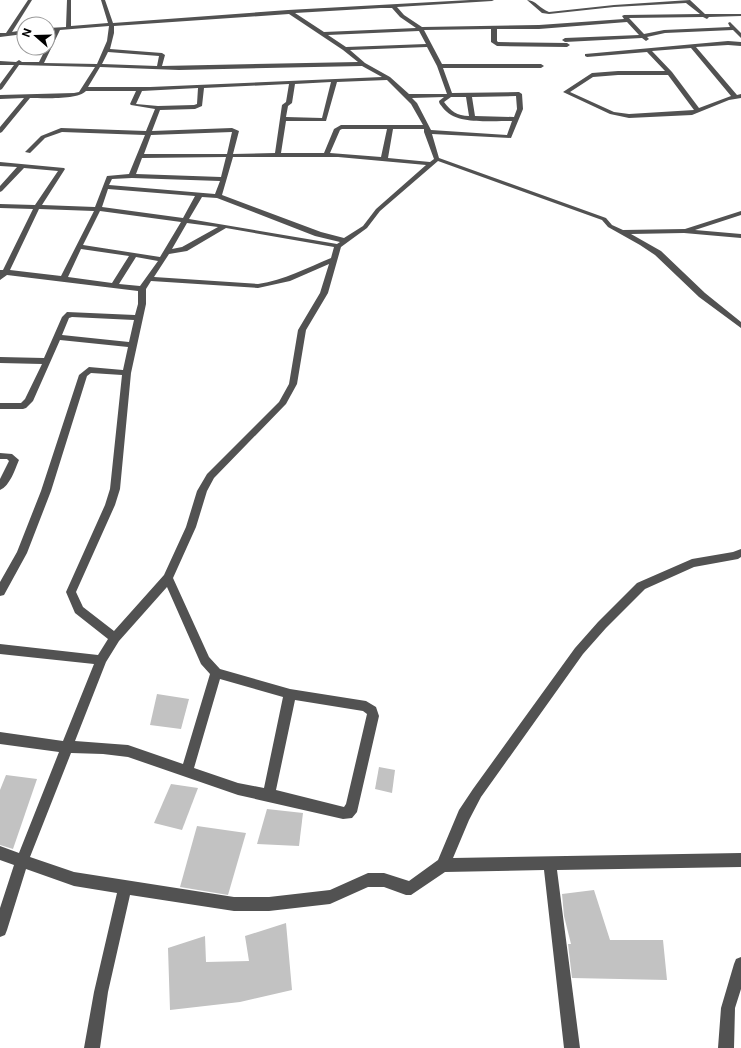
<svg xmlns="http://www.w3.org/2000/svg" width="741" height="1048" viewBox="0 0 741 1048" font-family="Inter,sans-serif">
<rect width="100%" height="100%" fill="#fff"/>
<!-- building -->
<g fill="#c2c2c2">
<polygon points="157,694 189,699 181,729 150,725"/>
<polygon points="379,767 395,770 392,793 375,789"/>
<polygon points="6,775 37,779 13,849 0,845 0,790"/>
<polygon points="171,784 198,788 182,830 154,823"/>
<polygon points="267,809 303,813 299,846 257,844"/>
<polygon points="197,826 246,833 228,895 180,887"/>
<polygon points="594,890 610,940 663,940 667,980 572,978 568,944 571,944 564,916 562,894"/>
<polygon points="286,923 292,990 240,1002 170,1010 168,948 205,936 206,962 249,961 245,936"/>
</g>
<g fill="none" stroke-linecap="round" stroke-linejoin="round">
<!-- minor -->
<g fill="#525252" fill-rule="evenodd">
<polygon points="28,0 32,0 12,32 24,30 24,34 0,37 0,33 6,33"/>
<path d="M 67,0 L 71,0 L 71,26 L 108,23 L 101,0 L 105,0 L 113,23 L 288,10 L 470,0 L 494,0 L 492,1 L 397,7 L 404,15 L 422,27 L 539,25 L 624,19 L 622,16 L 624,15 L 700,14 L 686,3 L 614,7 L 549,14 L 542,13 L 527,0 C 536,0 540,9 549,12 L 614,5 L 690,0 L 705,14 L 741,14 L 741,16 L 709,17 L 707,19 L 703,17 L 629,18 L 644,34 L 664,30 L 730,27 L 728,23 L 730,22 L 741,33 L 741,38 L 733,30 L 665,33 L 647,37 L 649,39 L 646,41 L 642,38 L 565,42 L 562,40 L 565,38 L 639,35 L 627,22 L 539,29 L 497,29 L 497,41 L 498,42 L 567,43 L 570,45 L 567,47 L 497,46 L 491,42 L 491,29 L 424,30 L 442,64 L 541,64 L 544,66 L 541,68 L 443,68 L 452,93 L 519,92 L 522,94 L 523,109 L 511,138 L 432,134 L 439,158 L 606,218 L 612,225 L 623,230 L 685,229 L 741,211 L 741,215 L 695,230 L 741,234 L 741,238 L 684,233 L 631,234 L 661,251 L 705,293 L 741,322 L 741,328 L 699,297 L 655,255 L 640,245 L 608,227 L 602,220 L 438,161 L 380,211 L 367,228 L 341,247 L 328,293 L 306,330 L 297,384 L 286,404 L 214,478 L 207,491 L 196,527 L 173,578 L 209,657 L 220,669 L 290,689 L 366,701 L 376,707 L 379,716 L 357,812 L 352,818 L 343,819 L 238,795 L 128,757 L 103,754 L 71,753 L 30,857 L 74,872 L 234,897 L 269,897 L 330,890 L 368,873 L 384,873 L 409,881 L 438,860 L 459,810 L 473,789 L 575,648 L 598,622 L 637,583 L 692,559 L 733,552 L 741,549 L 741,557 L 738,559 L 694,567 L 645,589 L 606,628 L 583,654 L 481,797 L 469,820 L 453,858 L 741,853 L 741,867 L 557,870 L 580,1048 L 564,1048 L 544,870 L 445,872 L 411,895 L 406,895 L 384,887 L 368,887 L 330,904 L 269,911 L 234,911 L 130,895 L 108,992 L 100,1048 L 84,1048 L 94,992 L 117,893 L 74,886 L 26,869 L 7,930 L 5,935 L 0,937 L 0,908 L 14,865 L 0,860 L 0,846 L 19,853 L 59,752 L 0,744 L 0,732 L 63,741 L 94,664 L 0,654 L 0,644 L 98,655 L 108,639 L 75,613 L 66,592 L 105,505 L 110,489 L 122,375 L 91,373 L 87,376 L 51,491 L 27,553 L 4,595 L 0,596 L 0,582 L 17,552 L 41,491 L 79,375 L 89,367 L 123,370 L 128,347 L 60,340 L 33,401 L 26,408 L 23,409 L 0,409 L 0,403 L 21,403 L 25,399 L 42,364 L 0,363 L 0,357 L 44,358 L 62,317 L 67,312 L 135,315 L 138,304 L 138,291 L 7,275 L 0,280 L 0,270 L 3,270 L 33,209 L 0,208 L 0,204 L 35,205 L 58,171 L 24,168 L 2,191 L 0,192 L 0,186 L 17,167 L 0,166 L 0,162 L 64,168 L 65,169 L 42,205 L 95,207 L 107,176 L 129,174 L 145,135 L 62,132 L 45,138 L 30,153 L 25,152 L 41,136 L 61,128 L 146,131 L 155,109 L 131,105 L 130,104 L 136,91 L 86,91 C 78,100 43,98 30,98 L 2,132 L 0,133 L 0,127 L 24,98 L 0,99 L 0,95 L 74,93 L 79,92 L 95,67 L 19,65 L 2,89 L 0,90 L 0,84 L 14,65 L 0,65 L 0,61 L 16,62 L 19,60 L 22,62 L 39,62 L 46,48 L 48,48 L 48,44 L 55,31 L 48,32 L 48,28 L 66,27 ZM 381,8 L 392,8 L 400,17 L 416,28 L 324,32 L 295,13 ZM 289,14 L 343,50 L 358,62 L 162,66 L 165,55 L 162,53 L 110,49 L 114,33 L 114,26 ZM 109,26 L 107,41 L 97,64 L 44,63 L 60,30 ZM 419,31 L 426,44 L 346,47 L 328,35 ZM 427,47 L 437,66 L 447,94 L 409,94 L 390,77 L 365,63 L 350,50 ZM 108,52 L 159,56 L 157,66 L 102,64 ZM 362,66 L 382,77 L 150,87 L 88,87 L 100,67 L 179,70 ZM 387,80 L 411,104 L 423,125 L 341,125 L 334,129 L 324,153 L 281,153 L 286,121 L 326,121 L 337,82 ZM 331,82 L 322,118 L 286,117 L 288,106 L 292,103 L 295,84 ZM 289,84 L 286,102 L 282,105 L 275,153 L 233,154 L 239,131 L 232,128 L 152,131 L 160,110 L 195,109 L 202,106 L 204,88 ZM 198,88 L 197,104 L 194,105 L 158,106 L 136,104 L 142,91 ZM 516,96 L 517,109 L 514,117 L 475,116 L 472,97 ZM 444,97 L 439,101 C 439,104 441,105 443,108 C 457,126 492,120 512,121 L 507,135 L 431,130 L 417,103 L 412,98 ZM 451,97 L 466,97 L 469,116 C 457,116 451,111 444,102 ZM 342,129 L 387,129 L 381,157 L 330,153 L 340,130 ZM 393,129 L 424,129 L 424,132 L 434,159 L 430,162 L 388,158 ZM 232,132 L 227,154 L 144,154 L 151,135 ZM 226,157 L 221,177 L 136,174 L 142,158 ZM 233,157 L 338,157 L 426,165 L 376,209 L 363,226 L 344,238 L 321,232 L 222,195 ZM 132,178 L 220,181 L 215,194 L 109,185 L 112,179 ZM 108,189 L 195,196 L 183,218 L 102,207 ZM 202,197 L 217,198 L 315,236 L 340,242 L 337,244 L 189,219 ZM 39,209 L 94,211 L 61,276 L 10,270 ZM 100,211 L 181,222 L 160,257 L 83,245 ZM 187,223 L 218,227 L 182,247 L 172,249 ZM 226,228 L 334,247 L 331,258 C 307,268 284,280 258,284 L 154,277 L 169,254 L 187,251 ZM 81,249 L 129,256 L 112,283 L 68,277 ZM 136,257 L 158,261 L 140,286 L 119,284 ZM 329,264 L 320,293 L 298,330 L 289,384 L 279,402 L 207,474 L 197,491 L 186,527 L 164,575 L 114,631 L 83,607 L 76,592 L 115,505 L 120,489 L 131,373 L 146,304 L 146,289 L 151,281 L 258,288 L 290,281 ZM 72,317 L 134,320 L 129,342 L 62,335 L 69,318 ZM 167,587 L 201,664 L 210,674 L 183,764 L 128,745 L 75,741 L 106,662 L 119,641 ZM 220,679 L 283,697 L 264,788 L 238,783 L 194,768 ZM 295,700 L 363,711 L 367,714 L 346,804 L 344,807 L 276,790 Z"/>
<path d="M 728,41 L 741,42 L 741,46 L 728,45 L 696,47 L 737,95 L 741,94 L 741,98 L 729,100 L 692,115 L 629,118 L 610,114 L 563,92 L 592,73 L 618,71 L 665,71 L 647,52 L 587,57 L 585,56 L 585,54 ZM 691,48 L 731,96 L 699,108 L 672,72 L 652,51 ZM 618,75 L 668,75 L 694,110 L 629,114 L 614,112 L 570,92 L 593,77 Z"/>
<path d="M 0,453 L 12,454 L 19,460 C 15,469 10,486 0,490 L 0,479 L 9,461 L 7,459 L 0,459 Z"/>
<polygon points="741,957 741,989 735,1008 734,1048 718,1048 721,1008 734,964 736,959"/>
</g>
</g>
<!-- north arrow -->
<g transform="translate(36 36) rotate(290)"><circle r="19" fill="#ffffff" stroke="#999999"/>
<path d="M0-3L7 15L0 10L-7 15Z" fill="#000000"/>
<text y="-6" font-size="11" font-weight="bold" text-anchor="middle" fill="#000000">N</text>
</g>
</svg>
